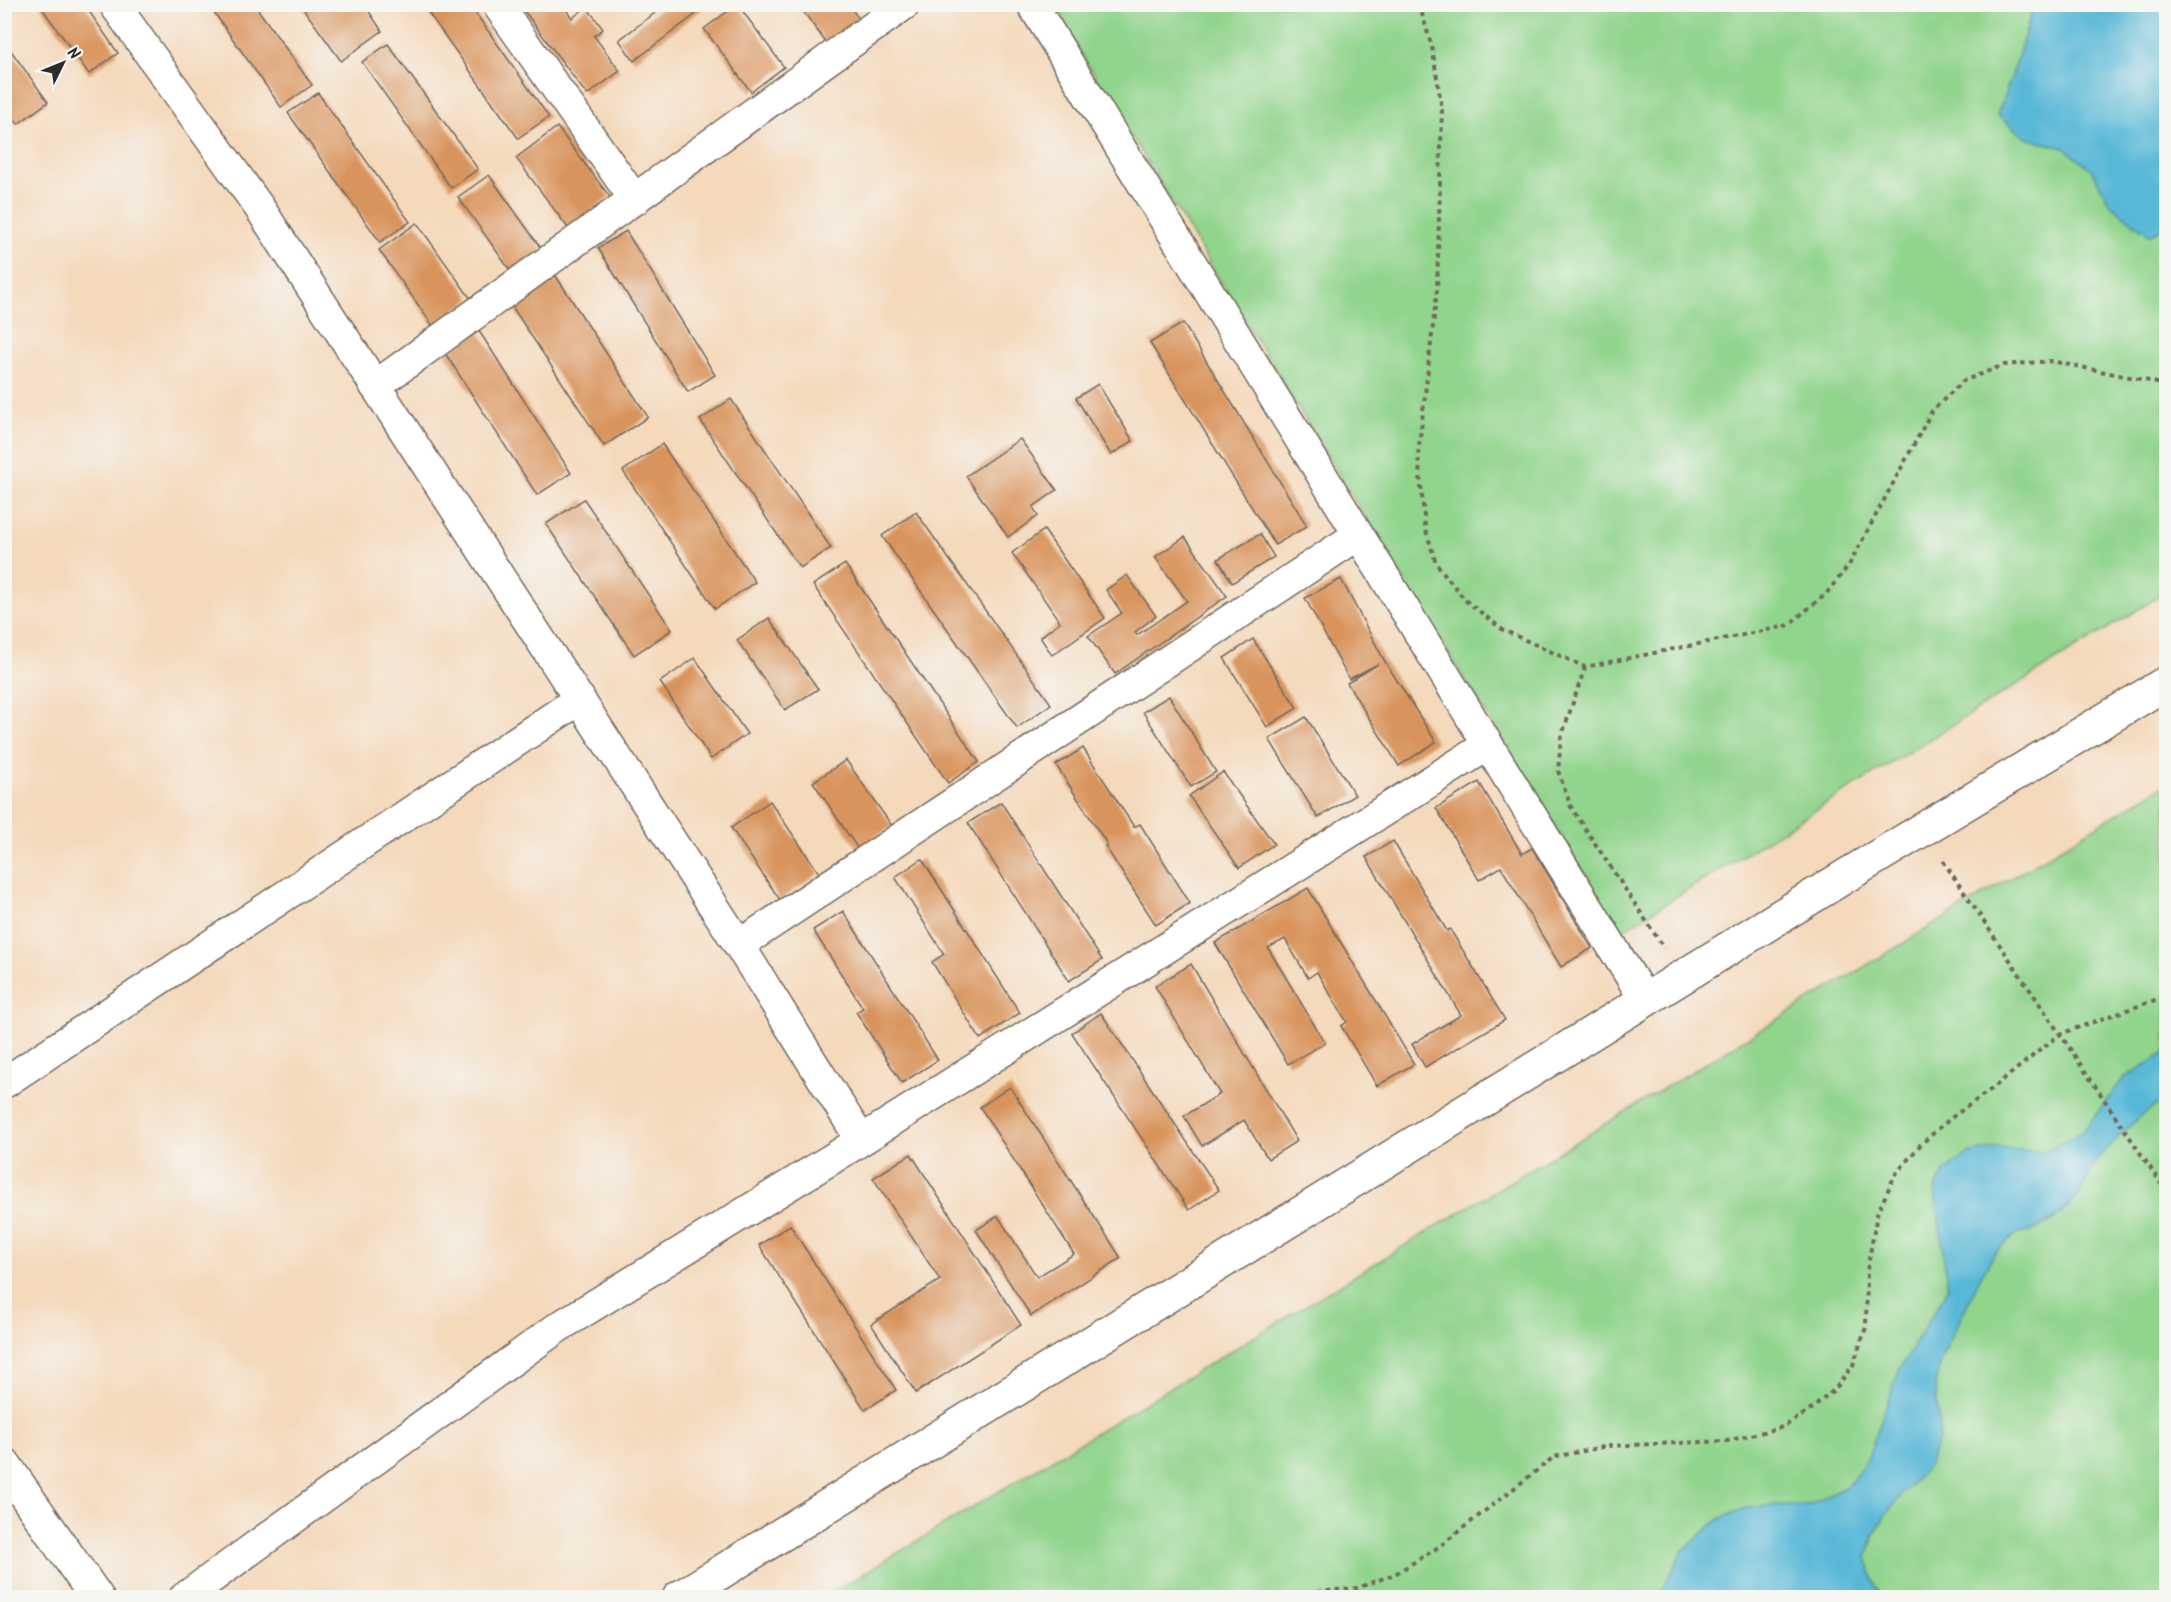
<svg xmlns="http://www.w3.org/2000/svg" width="2171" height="1602" viewBox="0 0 2171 1602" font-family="Kalam,sans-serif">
<rect width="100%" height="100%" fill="#f6f6f2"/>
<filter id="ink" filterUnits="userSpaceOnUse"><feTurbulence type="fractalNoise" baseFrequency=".0167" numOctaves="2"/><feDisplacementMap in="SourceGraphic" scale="12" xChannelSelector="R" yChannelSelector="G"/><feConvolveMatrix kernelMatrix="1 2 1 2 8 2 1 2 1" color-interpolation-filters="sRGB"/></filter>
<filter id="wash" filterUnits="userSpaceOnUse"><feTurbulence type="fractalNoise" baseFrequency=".008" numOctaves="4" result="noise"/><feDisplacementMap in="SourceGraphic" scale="24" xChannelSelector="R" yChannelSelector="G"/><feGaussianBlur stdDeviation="1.35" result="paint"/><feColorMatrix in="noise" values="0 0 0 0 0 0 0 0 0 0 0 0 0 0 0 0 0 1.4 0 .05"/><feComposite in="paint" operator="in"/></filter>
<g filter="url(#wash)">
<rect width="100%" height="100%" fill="#f4d9bb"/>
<!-- green -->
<g fill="#91d48c" stroke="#5e805c" stroke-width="1.5">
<polygon points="1051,5 2166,5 2166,592 1620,932"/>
<polygon points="2166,784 2166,1597 825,1597"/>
</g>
<!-- water -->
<g fill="#59b8d7" stroke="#427281" stroke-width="1.5">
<polygon points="2034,5 2166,5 2166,226 2149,235 2110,204 2091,169 2064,148 2027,138 1997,115 2012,76"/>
<polygon points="2166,1052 2166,1099 2141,1116 2120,1135 2095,1163 2078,1196 2059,1216 2039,1228 2016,1235 1995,1252 1980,1278 1941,1359 1935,1384 1940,1436 1926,1469 1904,1492 1886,1514 1873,1537 1867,1558 1876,1588 1884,1597 1659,1597 1683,1550 1721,1518 1746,1508 1781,1505 1809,1505 1849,1485 1867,1460 1899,1370 1948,1289 1935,1190 1944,1172 1968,1154 1997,1148 2043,1152 2083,1132 2123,1079"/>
</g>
<g id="blocks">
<!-- building -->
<g fill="#d9945d">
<polygon points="39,4 84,4 118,53 89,74"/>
<polygon points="208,4 254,4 312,85 281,107"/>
<polygon points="300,4 364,4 382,31 341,61"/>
<polygon points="436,4 469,4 549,117 518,138 427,11"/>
<polygon points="519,4 562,4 572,18 587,7 603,29 594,36 620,71 587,95"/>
<polygon points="667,4 709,4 634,61 619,40"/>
<polygon points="798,4 848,4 862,23 829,47"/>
<polygon points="736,5 738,5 784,67 751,92 704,29"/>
<polygon points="4,41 48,102 18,124 4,105"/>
<polygon points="388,44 478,169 451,188 362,62"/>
<polygon points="318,93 410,222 380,242 288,113"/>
<polygon points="557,127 610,197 568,228 516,158"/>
<polygon points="489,175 543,251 512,273 458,197"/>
<polygon points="417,223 471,299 433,326 379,250"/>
<polygon points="626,231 715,375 688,392 598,248"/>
<polygon points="554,273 648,417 604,446 509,302"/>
<polygon points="1183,323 1307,526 1275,545 1150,343"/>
<polygon points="479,331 571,473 537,495 445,353"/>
<polygon points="1098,384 1133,441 1111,455 1076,398"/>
<polygon points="731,399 831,548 800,568 700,420"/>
<polygon points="1020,439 1057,490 1033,507 1038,516 1008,537 966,476"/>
<polygon points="662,444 755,582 715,609 623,471"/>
<polygon points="584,499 672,630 634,655 546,524"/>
<polygon points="916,512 1051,704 1017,728 882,536"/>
<polygon points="1044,530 1105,618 1052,655 1040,637 1060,622 1012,553"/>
<polygon points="1260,534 1274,557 1232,583 1218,559"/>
<polygon points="1185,537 1227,596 1115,674 1088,636 1122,613 1106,590 1127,575 1156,616 1135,632 1137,635 1187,601 1155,557"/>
<polygon points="845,564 979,762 948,783 813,585"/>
<polygon points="1341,579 1384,660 1436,742 1399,766 1347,683 1378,664 1349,679 1305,598"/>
<polygon points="769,618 818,689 785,710 737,640"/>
<polygon points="1253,639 1297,708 1267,727 1224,658"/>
<polygon points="695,658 747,734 711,759 660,682"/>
<polygon points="1169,696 1216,772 1191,787 1143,712"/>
<polygon points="1306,717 1355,795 1318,818 1269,739"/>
<polygon points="1083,748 1134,827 1140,824 1190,903 1156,925 1105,846 1107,844 1056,765"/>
<polygon points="846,760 892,826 858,849 813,782"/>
<polygon points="1223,772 1274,844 1239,868 1189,796"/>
<polygon points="1479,782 1522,854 1532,848 1592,948 1561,967 1501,867 1479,880 1436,808"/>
<polygon points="770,801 819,873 780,900 731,828"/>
<polygon points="1001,802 1102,960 1069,981 968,823"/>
<polygon points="1393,841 1447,931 1450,929 1505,1020 1425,1067 1412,1044 1461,1015 1366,857"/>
<polygon points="922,859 1020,1013 980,1039 932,962 944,954 895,877"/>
<polygon points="1308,888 1414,1064 1377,1086 1341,1026 1347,1022 1317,972 1308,978 1285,939 1268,948 1325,1043 1288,1064 1215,943"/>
<polygon points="843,911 938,1060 902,1083 856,1012 863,1008 813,930"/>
<polygon points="1191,964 1297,1141 1268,1159 1244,1120 1202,1146 1184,1116 1220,1094 1155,986"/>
<polygon points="1101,1013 1219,1190 1189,1210 1072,1033"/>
<polygon points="1010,1087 1121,1258 1031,1316 976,1230 998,1216 1037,1277 1074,1254 980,1107"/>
<polygon points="911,1154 1021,1325 916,1393 871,1324 940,1280 873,1178"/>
<polygon points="790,1225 896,1390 865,1410 759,1245"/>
</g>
</g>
</g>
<g filter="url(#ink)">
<use href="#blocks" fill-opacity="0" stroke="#71685d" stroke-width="1.5"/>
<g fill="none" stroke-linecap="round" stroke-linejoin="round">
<defs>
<g id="street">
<polyline points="114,4 259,207 739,945 861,1140"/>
<polyline points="497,4 635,200"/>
<polyline points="1032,4 1645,1000"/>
<polyline points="375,386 905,4"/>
<polyline points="739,945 1358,535"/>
<polyline points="4,1083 580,699"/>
<polyline points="184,1598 557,1328 830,1160 1488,745"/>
</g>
<g id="secondary">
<polyline points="4,1464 97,1598"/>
<polyline points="679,1598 1844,877 2166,683"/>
</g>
</defs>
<!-- street casing -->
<use href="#street" stroke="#71685d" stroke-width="33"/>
<!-- secondary casing -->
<use href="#secondary" stroke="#71685d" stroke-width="36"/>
<!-- path -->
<g stroke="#71685d" stroke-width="4" stroke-dasharray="4.5 4.5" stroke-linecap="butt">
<polyline points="1419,4 1432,47 1442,109 1437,291 1418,455 1425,527 1436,563 1465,600 1503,630 1585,667 1787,626 1826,594 1849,565 1932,411 1963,381 2004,365 2051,361 2154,382 2166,388"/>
<polyline points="1585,667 1561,738 1558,771 1571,807 1664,948"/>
<polyline points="1943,861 2166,1191"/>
<polyline points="1255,1598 1357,1588 1395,1574 1440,1546 1554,1457 1608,1446 1727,1441 1783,1427 1812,1409 1836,1388 1853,1365 1866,1327 1867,1271 1877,1214 1895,1175 1921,1144 1951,1118 1993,1088 2060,1034 2166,996"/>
</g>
<!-- street -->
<use href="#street" stroke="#fff" stroke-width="30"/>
<!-- secondary -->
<use href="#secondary" stroke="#fff" stroke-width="33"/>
</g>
</g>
<!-- margin -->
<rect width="2171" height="1602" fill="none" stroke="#f6f6f2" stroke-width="24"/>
<!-- north arrow -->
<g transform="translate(63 63) rotate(47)" stroke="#f6f6f2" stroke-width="4.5" paint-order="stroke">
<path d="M0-4.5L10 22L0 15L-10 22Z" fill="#2b2b2b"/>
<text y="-9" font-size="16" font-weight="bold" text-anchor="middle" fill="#2b2b2b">N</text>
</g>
</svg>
